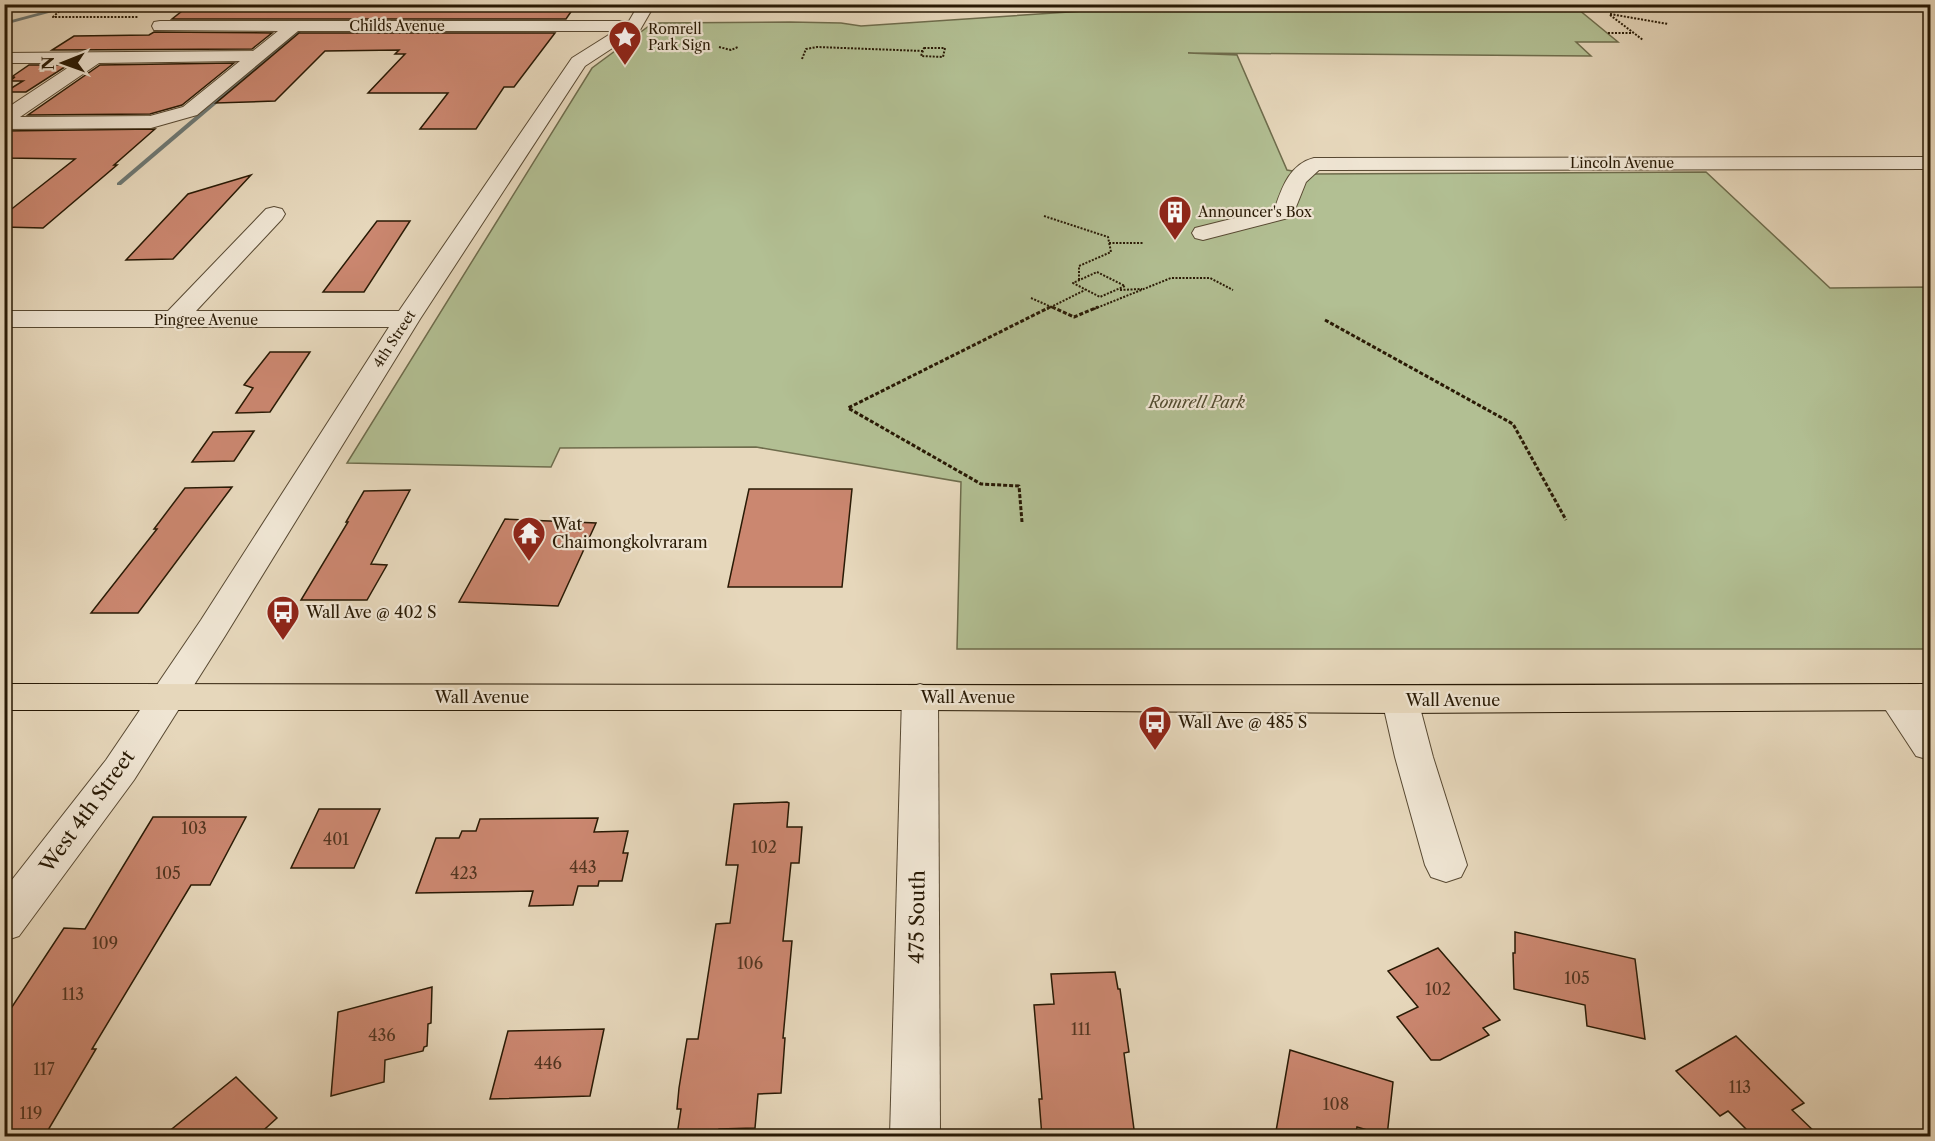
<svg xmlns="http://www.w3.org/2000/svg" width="1935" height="1141" viewBox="0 0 1935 1141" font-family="'Libre Caslon Text',serif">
<rect width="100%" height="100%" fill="#e6d7bb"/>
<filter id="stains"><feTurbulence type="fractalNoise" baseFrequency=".00333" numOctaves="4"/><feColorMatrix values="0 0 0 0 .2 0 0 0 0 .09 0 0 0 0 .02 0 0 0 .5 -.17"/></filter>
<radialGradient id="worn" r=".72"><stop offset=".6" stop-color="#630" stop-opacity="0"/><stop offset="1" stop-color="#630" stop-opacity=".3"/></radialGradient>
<!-- green -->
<polygon fill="#b2bf93" stroke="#6e6c4c" stroke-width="1.5" points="1104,4 1573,5 1618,42 1576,42 1591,56 1188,53 1237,55 1287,170 1309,174 1706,172 1830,288 1930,287 1930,649 957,649 961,482 756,447 560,448 551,467 347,463 592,68 653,23 790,22 841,23 861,26 1099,10"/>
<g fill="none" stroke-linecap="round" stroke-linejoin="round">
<!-- stream -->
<g fill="#6e7873" fill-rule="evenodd">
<polygon points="72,4 82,4 4,25 4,22"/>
<polygon points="1098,4 1103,4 1099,10 1095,10"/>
<polygon points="297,30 302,31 121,185 117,185 117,183"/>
</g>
</g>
<!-- building -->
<g fill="#cb8770" stroke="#291a05" stroke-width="1.5">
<polygon points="191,4 514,4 575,6 566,19 172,19"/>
<polygon points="154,32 272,33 252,49 52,50 74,36 149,35"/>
<polygon points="299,33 555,33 514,87 504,87 476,129 420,129 448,93 368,93 405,54 395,54 399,50 325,51 275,101 216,103"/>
<polygon points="234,63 182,105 150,114 28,115 100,65"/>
<polygon points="29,65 68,65 26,92 5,92 23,81 10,81 15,77 10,78"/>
<polygon points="155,129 114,165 117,165 43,228 4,227 4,215 75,159 4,158 4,131"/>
<polygon points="251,175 173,259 126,260 188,194"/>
<polygon points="377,221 410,221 364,292 323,292"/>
<polygon points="270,352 310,352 270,412 236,413 253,388 244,385"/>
<polygon points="254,431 234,461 192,462 213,432"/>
<polygon points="232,487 138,613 91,613 157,529 154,529 185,488"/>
<polygon points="749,489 852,489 842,587 728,587"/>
<polygon points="410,490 371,564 387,565 367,600 301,600 348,522 346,522 364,491"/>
<polygon points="505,519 596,523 558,606 459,602"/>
<polygon points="787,802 789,803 787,827 802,827 799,863 791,863 783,941 792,941 783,1038 785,1038 781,1093 758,1094 755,1128 719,1129 718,1134 677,1135 681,1109 677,1109 679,1088 687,1039 698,1039 716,924 730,923 738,865 726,865 734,804"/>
<polygon points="319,809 380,809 354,868 291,868"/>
<polygon points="153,817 246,817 210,885 191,885 92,1049 96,1049 44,1137 4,1137 4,1019 64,928 85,929"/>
<polygon points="598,818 594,832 628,831 623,853 628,853 622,881 599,881 598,886 578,886 573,905 529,906 533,891 416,893 436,838 459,838 462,831 476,831 480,819"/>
<polygon points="1515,932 1635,959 1645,1039 1587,1026 1585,1005 1514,989 1513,953 1515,953"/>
<polygon points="1438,948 1500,1020 1483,1028 1489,1035 1440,1060 1431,1060 1397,1017 1418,1007 1388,971"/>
<polygon points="1115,972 1118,989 1120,989 1129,1052 1124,1053 1135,1137 1042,1137 1039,1099 1042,1099 1034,1005 1054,1004 1051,974"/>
<polygon points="432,987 431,1023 428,1024 427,1046 424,1047 423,1051 385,1060 384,1082 331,1096 338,1012"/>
<polygon points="604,1029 590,1096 490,1099 508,1031"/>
<polygon points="1736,1036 1804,1103 1792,1110 1820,1137 1754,1137 1728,1111 1720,1116 1676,1071"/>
<polygon points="1290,1050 1393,1082 1387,1136 1357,1127 1355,1137 1275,1137"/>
<polygon points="236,1077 277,1118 256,1137 162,1137"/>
</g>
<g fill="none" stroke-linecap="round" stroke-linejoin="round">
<defs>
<g id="minor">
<path d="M 639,4 L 655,4 L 640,30 L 585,66 L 420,319 L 225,636 L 134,780 L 19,936 L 4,941 L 4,890 L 106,760 L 201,620 L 389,327 L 4,327 L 4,311 L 168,311 L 266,209 L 274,207 L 282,209 L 285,214 L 282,219 L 196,311 L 399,311 L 572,58 L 615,31 L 298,31 L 197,115 L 151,128 L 4,129 L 4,110 L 75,63 L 4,63 L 4,53 L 253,51 L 278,31 L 154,30 L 152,26 L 154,22 L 160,21 L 629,21 ZM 240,61 L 183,107 L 150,116 L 20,117 L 99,63 Z"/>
<polygon points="1922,4 1930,4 1930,10 1924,8"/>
<path d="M 1930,157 L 1930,169 L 1319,170 L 1306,182 L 1292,217 L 1203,240 L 1195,238 L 1192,233 L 1195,228 L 1275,208 C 1282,187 1290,164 1314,158 Z"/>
<polygon points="920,684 933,688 938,697 940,1136 890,1136 902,697 907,688"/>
<polygon points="1896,685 1909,689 1930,718 1930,760 1916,756 1878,698 1883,689"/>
<polygon points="1400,687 1413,691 1418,700 1433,757 1467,865 1461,877 1446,882 1431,877 1425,865 1395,757 1382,700 1387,691"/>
</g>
<path id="major" d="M 4,684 C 646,684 1288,687 1930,684 L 1930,710 L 1400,713 L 920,710 L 4,710 Z"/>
</defs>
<!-- minor casing -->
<use href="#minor" stroke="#584932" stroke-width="2"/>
<!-- major casing -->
<use href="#major" stroke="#291a05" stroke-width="2"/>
<!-- path-far1 -->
<g stroke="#291a05" stroke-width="2" stroke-dasharray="2 1.5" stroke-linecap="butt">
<polyline points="67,4 53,17 138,17"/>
<polyline points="64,8 76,4"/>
<polyline points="1610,14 1668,24"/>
<polyline points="1610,15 1643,40"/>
<polyline points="1608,33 1631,33"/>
<polyline points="719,47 731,50 738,47"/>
<polygon points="924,48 945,48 943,57 921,56"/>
<polyline points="802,59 806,49 817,47 923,51"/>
<polyline points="1044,216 1108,237 1111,252 1079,266 1079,280"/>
<polyline points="1109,243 1144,243"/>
<polygon points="1097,272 1125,286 1100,297 1073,283"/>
<polyline points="1120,290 1142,289"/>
<polyline points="1031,298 1056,309"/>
<polyline points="1047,309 1085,290"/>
<polyline points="1094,309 1171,278 1210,278 1233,290"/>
</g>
<!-- path -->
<g stroke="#291a05" stroke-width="3" stroke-dasharray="4 2" stroke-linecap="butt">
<polyline points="1052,307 1074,317 1098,307"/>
<polyline points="1325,320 1513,424 1566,520"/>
<polyline points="1022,522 1019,486 981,484 848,408 1050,307"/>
</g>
<!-- minor -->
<use href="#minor" fill="#efe5d3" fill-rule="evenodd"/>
<!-- major -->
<use href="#major" fill="#e6d7bb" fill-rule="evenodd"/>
</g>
<!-- icons -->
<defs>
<symbol id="sight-pin" viewBox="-11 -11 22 30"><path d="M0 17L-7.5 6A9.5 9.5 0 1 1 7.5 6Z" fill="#8f2418" stroke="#efe5d3"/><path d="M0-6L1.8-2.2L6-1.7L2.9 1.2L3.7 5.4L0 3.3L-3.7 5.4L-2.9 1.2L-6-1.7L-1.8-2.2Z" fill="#fff"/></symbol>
<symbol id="building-pin" viewBox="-11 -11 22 30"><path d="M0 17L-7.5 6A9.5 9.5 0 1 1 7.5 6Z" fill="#8f2418" stroke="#efe5d3"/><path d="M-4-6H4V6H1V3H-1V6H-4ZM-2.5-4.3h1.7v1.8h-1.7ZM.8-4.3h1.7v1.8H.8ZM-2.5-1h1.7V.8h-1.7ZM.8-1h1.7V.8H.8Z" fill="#fff"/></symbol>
<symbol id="temple-pin" viewBox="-11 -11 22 30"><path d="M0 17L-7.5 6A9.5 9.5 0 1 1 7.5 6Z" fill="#8f2418" stroke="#efe5d3"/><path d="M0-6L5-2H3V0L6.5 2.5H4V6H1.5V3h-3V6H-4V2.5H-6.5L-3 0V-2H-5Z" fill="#fff"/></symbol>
<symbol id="bus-pin" viewBox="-11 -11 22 30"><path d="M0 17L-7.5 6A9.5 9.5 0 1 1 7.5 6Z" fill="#8f2418" stroke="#efe5d3"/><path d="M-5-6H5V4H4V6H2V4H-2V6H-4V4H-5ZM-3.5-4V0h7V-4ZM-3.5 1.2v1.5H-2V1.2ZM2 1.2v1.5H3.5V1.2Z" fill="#fff"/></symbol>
</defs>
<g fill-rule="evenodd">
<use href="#sight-pin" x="606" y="18" width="38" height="52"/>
<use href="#building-pin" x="1156" y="193" width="38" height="52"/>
<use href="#temple-pin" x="510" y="514" width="38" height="52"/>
<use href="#bus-pin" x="264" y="593" width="38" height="52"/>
<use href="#bus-pin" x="1136" y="703" width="38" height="52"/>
</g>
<g text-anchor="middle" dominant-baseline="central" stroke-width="4.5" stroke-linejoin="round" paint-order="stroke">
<!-- far-street labels -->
<g font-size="14" fill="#291a05" stroke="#efe5d3">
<text x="397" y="26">Childs Avenue</text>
<text x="1622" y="163">Lincoln Avenue</text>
<text x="206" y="320">Pingree Avenue</text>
<text transform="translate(394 339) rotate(-57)">4th Street</text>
</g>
<!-- far-poi labels -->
<g font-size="14" fill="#291a05" stroke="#efe5d3" text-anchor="start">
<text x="648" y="29">Romrell<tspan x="648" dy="16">Park Sign</tspan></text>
<text x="1198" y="212">Announcer's Box</text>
</g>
<!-- park labels -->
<g font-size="16" font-style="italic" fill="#524c30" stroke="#efe5d3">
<text x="1197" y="402">Romrell Park</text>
</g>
<!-- poi labels -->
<g font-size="16" fill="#291a05" stroke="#efe5d3" text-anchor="start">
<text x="552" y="524">Wat<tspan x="552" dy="18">Chaimongkolvraram</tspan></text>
<text x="306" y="612">Wall Ave @ 402 S</text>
<text x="1178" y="722">Wall Ave @ 485 S</text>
</g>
<!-- street labels -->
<g font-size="16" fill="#291a05" stroke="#efe5d3">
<text x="482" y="697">Wall Avenue</text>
<text x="968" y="697">Wall Avenue</text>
<text x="1453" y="700">Wall Avenue</text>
</g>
<!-- near-number labels -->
<g font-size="16" fill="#523520">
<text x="194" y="828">103</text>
<text x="336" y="839">401</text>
<text x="764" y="847">102</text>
<text x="583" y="867">443</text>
<text x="168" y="873">105</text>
<text x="464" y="873">423</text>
<text x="105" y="943">109</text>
<text x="750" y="963">106</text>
<text x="1577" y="978">105</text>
<text x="1438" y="989">102</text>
<text x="73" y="994">113</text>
<text x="1081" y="1029">111</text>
<text x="382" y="1035">436</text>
<text x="548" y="1063">446</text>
<text x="44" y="1069">117</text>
<text x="1740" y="1087">113</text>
<text x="1336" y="1104">108</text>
<text x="31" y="1113">119</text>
</g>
<!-- near-street labels -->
<g font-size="20" fill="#291a05" stroke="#efe5d3">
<text transform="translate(87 811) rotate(-54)">West 4th Street</text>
<text transform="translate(917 917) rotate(-89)">475 South</text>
</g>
</g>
<!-- margin -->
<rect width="1935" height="1141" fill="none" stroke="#e6d7bb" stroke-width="24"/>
<rect x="6" y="6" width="1923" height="1129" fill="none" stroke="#291a05" stroke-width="3"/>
<rect x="12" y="12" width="1911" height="1117" fill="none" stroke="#291a05" stroke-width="1.5"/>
<!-- north arrow -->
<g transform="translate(63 63) rotate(269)" stroke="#efe5d3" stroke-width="4.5" paint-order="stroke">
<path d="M0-4.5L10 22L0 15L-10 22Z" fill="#291a05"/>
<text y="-9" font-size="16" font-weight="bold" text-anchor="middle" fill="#291a05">N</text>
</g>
<rect width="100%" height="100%" filter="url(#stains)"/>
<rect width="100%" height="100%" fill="url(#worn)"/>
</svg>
